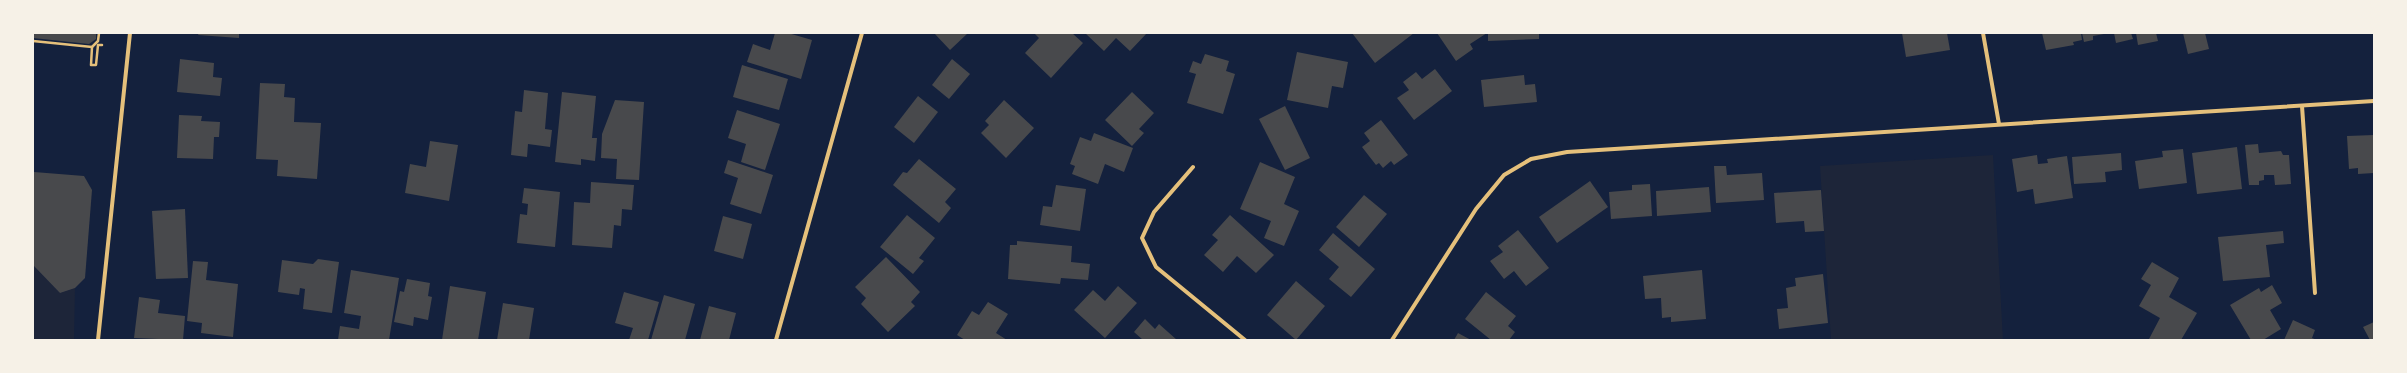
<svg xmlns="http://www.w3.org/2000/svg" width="2407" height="373" viewBox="0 0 2407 373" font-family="'Nunito Sans',sans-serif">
<rect width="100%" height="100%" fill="#14213d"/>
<!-- green -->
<g fill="#1d2539">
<polygon points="1993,155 2003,340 1831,340 1820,166"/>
<polygon points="33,265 60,293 75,288 74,340 33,340"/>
</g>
<!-- building -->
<g fill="#48494c">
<polygon points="33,33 96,33 96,39 89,44 33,38"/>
<polygon points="199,33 239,33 239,38 198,35"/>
<polygon points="775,33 788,33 812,40 801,79 747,62 753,44 770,50"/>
<polygon points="934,33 968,33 950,50"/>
<polygon points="1034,33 1072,33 1083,43 1051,78 1025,53 1039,38"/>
<polygon points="1085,33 1147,33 1130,51 1116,38 1104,51"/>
<polygon points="1352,33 1414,33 1375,63"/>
<polygon points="1437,33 1487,33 1470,44 1473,49 1456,61"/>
<polygon points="1488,33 1539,33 1539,39 1488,41"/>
<polygon points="1902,33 1947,33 1950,50 1906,57"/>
<polygon points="2042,33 2081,33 2082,40 2073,42 2074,45 2046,50"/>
<polygon points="2082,33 2104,33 2104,34 2093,36 2093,40 2084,42"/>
<polygon points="2114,33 2131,33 2133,39 2116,43"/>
<polygon points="2136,33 2156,33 2158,41 2138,45"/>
<polygon points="2183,33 2205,33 2209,49 2188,54"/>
<polygon points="1297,52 1348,62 1343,88 1332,86 1328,108 1287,100"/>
<polygon points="1205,54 1229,61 1226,71 1235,74 1223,114 1187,103 1196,74 1189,72 1193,61 1201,64"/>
<polygon points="180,59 214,63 213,77 222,78 220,96 177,92"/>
<polygon points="952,59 970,74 949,99 932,85"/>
<polygon points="742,65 788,79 779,110 733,97"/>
<polygon points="1435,69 1452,91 1414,120 1397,98 1409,90 1403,82 1416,72 1422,79"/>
<polygon points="1524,75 1525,85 1535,84 1537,102 1484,107 1481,80"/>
<polygon points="260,83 285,84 284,97 295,98 294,122 321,123 317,179 277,176 278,160 256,159"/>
<polygon points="524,90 548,93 545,129 552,130 550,147 528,144 527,157 511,155 515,111 522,112"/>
<polygon points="562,92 596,96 592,138 597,138 595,161 581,159 581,165 555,162"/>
<polygon points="1132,92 1154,113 1139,129 1144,133 1132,146 1105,120"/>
<polygon points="918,96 938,112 914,143 894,127"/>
<polygon points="615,100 644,102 639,180 616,179 617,159 601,158 602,134"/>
<polygon points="1004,100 1034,128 1006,158 981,133 989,125 985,121"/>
<polygon points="1285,106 1310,158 1285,170 1259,119"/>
<polygon points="737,110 780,124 765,170 741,162 746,144 728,138"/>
<polygon points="179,115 202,116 201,121 220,122 219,137 214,137 213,159 177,158"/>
<polygon points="1381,120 1408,155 1394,165 1391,161 1383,168 1379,163 1376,165 1362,147 1370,141 1364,133"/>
<polygon points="1094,133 1133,148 1124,172 1105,164 1098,184 1072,174 1075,166 1070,164 1080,137 1091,141"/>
<polygon points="2374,135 2374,173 2358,174 2358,168 2349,169 2347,136"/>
<polygon points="430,141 458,145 449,201 405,193 410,164 426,167"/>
<polygon points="2258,144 2259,153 2281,151 2283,155 2289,155 2291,184 2275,185 2274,175 2264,175 2264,180 2259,181 2259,185 2249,185 2245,145"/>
<polygon points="2237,147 2242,189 2197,194 2192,153"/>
<polygon points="2183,149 2187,183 2139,189 2135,161 2163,157 2162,151"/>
<polygon points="2121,153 2122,170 2105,172 2106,182 2074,184 2072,157"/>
<polygon points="2037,155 2038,164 2048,163 2047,159 2067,156 2073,198 2035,204 2033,189 2017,192 2012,159"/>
<polygon points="919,159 956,189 945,202 951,208 939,223 893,185 903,172 907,173"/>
<polygon points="728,160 773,175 761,214 730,204 738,178 724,173"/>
<polygon points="1260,162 1295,177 1284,204 1299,211 1284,246 1264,238 1271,221 1240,209"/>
<polygon points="1714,166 1726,166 1727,175 1762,173 1764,200 1716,203"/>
<polygon points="34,172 84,176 92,190 85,278 75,288 60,293 33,265"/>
<polygon points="1590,181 1608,207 1557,243 1539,217"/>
<polygon points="591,182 634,185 632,210 622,209 621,226 614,225 612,248 572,245 574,202 590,203"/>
<polygon points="1650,184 1652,216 1611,219 1609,192 1632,190 1632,185"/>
<polygon points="1056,185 1086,189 1080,231 1040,225 1043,206 1052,207"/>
<polygon points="1709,187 1711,212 1657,216 1656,191"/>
<polygon points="524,188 560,192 555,247 517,243 520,214 527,215 528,204 522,203"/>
<polygon points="1821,190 1824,231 1805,232 1804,221 1776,223 1774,193"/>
<polygon points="1364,195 1387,214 1359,247 1336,227"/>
<polygon points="185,209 188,278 156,279 152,211"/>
<polygon points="907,215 935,238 919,258 924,261 913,274 880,247"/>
<polygon points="1230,215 1274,255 1256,273 1237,256 1223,272 1204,255 1218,240 1212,235"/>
<polygon points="723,216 752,224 743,259 714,251"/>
<polygon points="1518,230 1549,268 1526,286 1514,271 1504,279 1490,261 1503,252 1498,246"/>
<polygon points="2283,231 2284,243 2266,245 2270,277 2223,281 2218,237"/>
<polygon points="1333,233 1375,269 1351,297 1329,279 1339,267 1319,250"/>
<polygon points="1017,241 1072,246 1071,262 1090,264 1088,280 1061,278 1060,284 1008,279 1010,245 1017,245"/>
<polygon points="886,257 920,292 911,302 915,306 888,332 861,304 866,298 855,287"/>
<polygon points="318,259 339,262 332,313 303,309 305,289 300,288 299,295 278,292 282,260 313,264"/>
<polygon points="193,261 208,262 206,280 238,284 233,337 201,333 202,323 187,321"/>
<polygon points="2152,262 2179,278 2169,297 2197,313 2181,340 2149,339 2160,318 2139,306 2151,285 2141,279"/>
<polygon points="351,270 399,278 389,340 338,340 340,326 359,329 361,316 344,313"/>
<polygon points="1702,270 1706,319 1671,322 1671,317 1662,318 1661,298 1645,299 1643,276"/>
<polygon points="1823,274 1828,323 1779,329 1777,309 1788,308 1786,288 1796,286 1795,278"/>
<polygon points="407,279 430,283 428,296 432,297 428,320 414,317 413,326 394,322 400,291 404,292"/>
<polygon points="1296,281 1325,306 1296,340 1267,315"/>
<polygon points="2272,285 2282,303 2270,310 2281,329 2263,340 2251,340 2230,305 2259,288 2261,292"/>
<polygon points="450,286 486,292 478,340 442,340"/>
<polygon points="1118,286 1137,303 1105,338 1074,310 1093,290 1105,301"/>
<polygon points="624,292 659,302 648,340 629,340 633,328 615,323"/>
<polygon points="1486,292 1516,316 1508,326 1515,332 1509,340 1491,340 1465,319"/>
<polygon points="664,295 695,304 685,340 651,340"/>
<polygon points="139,297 160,300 158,313 185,316 183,340 134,338"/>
<polygon points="988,302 1008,314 996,333 1007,340 965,340 957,335 972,311 979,315"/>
<polygon points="503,303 534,308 529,340 497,340"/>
<polygon points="709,306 736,313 729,340 700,340"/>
<polygon points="1145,319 1155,329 1159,324 1177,340 1143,340 1134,332"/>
<polygon points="2293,320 2315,330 2312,338 2317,340 2284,340"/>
<polygon points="2374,322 2374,340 2370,340 2363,327"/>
<polygon points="1458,333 1471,340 1454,340"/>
</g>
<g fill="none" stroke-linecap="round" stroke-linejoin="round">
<!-- path -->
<g stroke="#e5c07b" stroke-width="2.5">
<polyline points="33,41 92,47 98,41 99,33"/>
<polyline points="92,47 91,65 96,65 98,45 102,45"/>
</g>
<!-- minor -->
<g stroke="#e5c07b" stroke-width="4">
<polyline points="1983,33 1999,124"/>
<polyline points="2302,106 2315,293"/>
<polyline points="1193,167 1154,212 1142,238 1156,267 1245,340"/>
<polyline points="98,340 130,33"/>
<polyline points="776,340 862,33"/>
<polyline points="1392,340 1476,209 1504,175 1531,159 1567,152 2374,101"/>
</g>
</g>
<!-- border -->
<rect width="2407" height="373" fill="none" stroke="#f6f1e7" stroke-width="68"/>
</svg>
